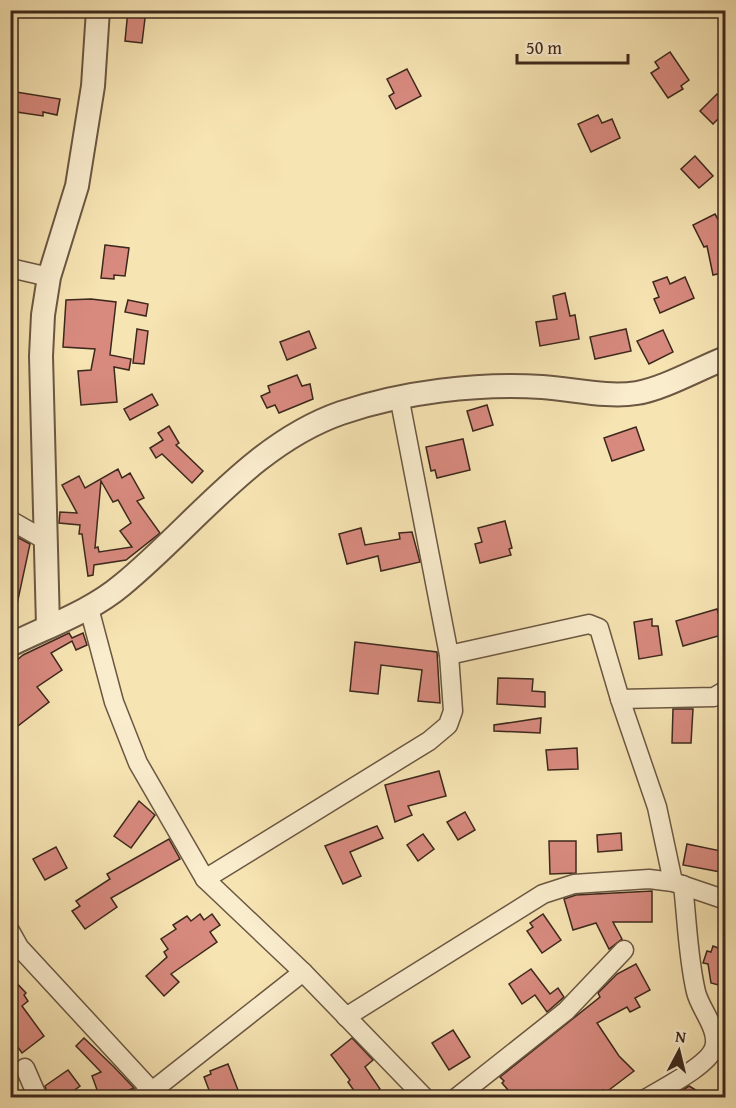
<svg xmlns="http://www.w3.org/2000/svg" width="736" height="1108" viewBox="0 0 736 1108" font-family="'Gentium Book Plus',serif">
<rect width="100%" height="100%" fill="#f7e4b3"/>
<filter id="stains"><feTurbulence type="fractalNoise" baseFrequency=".00333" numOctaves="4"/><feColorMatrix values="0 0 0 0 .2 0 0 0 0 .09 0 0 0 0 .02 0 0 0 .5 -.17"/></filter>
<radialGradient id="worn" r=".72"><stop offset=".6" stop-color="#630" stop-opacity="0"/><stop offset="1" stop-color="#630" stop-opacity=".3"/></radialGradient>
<!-- building -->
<g fill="#d88a7f" stroke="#3c281c" stroke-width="1.5" fill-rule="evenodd">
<polygon points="128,10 146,10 142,43 125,41"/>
<polygon points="670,52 689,80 681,86 683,89 668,98 651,73 659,68 655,62"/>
<polygon points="407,69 421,96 396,109 389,96 394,93 387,79"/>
<polygon points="10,91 60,99 57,115 43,112 43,116 10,111"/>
<polygon points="717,94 726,103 726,111 713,124 700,111"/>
<polygon points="598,115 602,123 612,119 620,138 591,152 578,124"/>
<polygon points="695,156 713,176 699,188 681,169"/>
<polygon points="715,214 726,233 726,272 713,275 707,246 704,247 693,225"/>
<polygon points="105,245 129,248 125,276 114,275 114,279 101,278"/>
<polygon points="667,277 670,284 685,277 694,298 660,313 654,299 659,297 653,282"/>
<polygon points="565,293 570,316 575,315 579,339 540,346 536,322 557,319 553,296"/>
<polygon points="91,299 116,302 110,355 131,359 129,370 114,367 117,402 81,405 78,371 91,370 95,349 63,347 66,300"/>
<polygon points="128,300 148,304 146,316 125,312"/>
<polygon points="137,329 148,331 144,364 133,363"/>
<polygon points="626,329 631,351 595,359 590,337"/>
<polygon points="663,330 673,352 649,364 637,341"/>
<polygon points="309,331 316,348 287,360 280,342"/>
<polygon points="297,375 302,386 310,384 313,399 279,413 275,405 267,408 261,396 270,392 268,386"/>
<polygon points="152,394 158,405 130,420 124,409"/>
<polygon points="487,405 493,425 473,431 467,411"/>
<polygon points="169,426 179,443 176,445 203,471 192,483 162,454 156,458 150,448 163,440 158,433"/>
<polygon points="636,427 644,450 612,461 604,438"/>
<polygon points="463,439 470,470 437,478 435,470 431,471 426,447"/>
<path d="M 118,469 L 122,478 L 130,473 L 144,498 L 137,501 L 160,533 L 126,560 L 94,565 L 93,575 L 88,576 L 82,534 L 79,534 L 80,525 L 59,523 L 60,512 L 77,513 L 62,485 L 79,476 L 85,488 ZM 101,481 L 113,502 L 118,500 L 131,523 L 120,531 L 132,547 L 99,552 L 98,547 L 95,548 Z"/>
<polygon points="505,521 512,548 509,549 511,555 480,563 475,544 482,542 478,528"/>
<polygon points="361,528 365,545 400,539 399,533 412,532 420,562 381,571 378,556 347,564 339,534"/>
<polygon points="15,536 30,544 16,609 10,608 10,557"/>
<polygon points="717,609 725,634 683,646 676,621"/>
<polygon points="652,619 652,626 658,626 662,655 639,659 634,622"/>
<polygon points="69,633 72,638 83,633 87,645 76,650 72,641 51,653 62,670 37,687 49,702 10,732 10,666 23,655"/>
<polygon points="355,642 437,652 440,703 418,701 422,670 381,665 378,694 350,691"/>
<polygon points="498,678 533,679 532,691 545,692 545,707 497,704"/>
<polygon points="673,709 693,709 691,743 672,743"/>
<polygon points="541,718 540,733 494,731 494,725"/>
<polygon points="577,748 578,769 548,770 546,750"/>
<polygon points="439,771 446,796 408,806 412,815 395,822 385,785"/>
<polygon points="139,801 155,815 131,848 114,836"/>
<polygon points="465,812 475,830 458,840 447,822"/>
<polygon points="377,826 383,838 350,852 361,876 343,884 325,846"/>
<polygon points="621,833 622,850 598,852 597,835"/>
<polygon points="423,834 434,849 418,861 407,845"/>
<polygon points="169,839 180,859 111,898 117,907 85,929 72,911 80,906 76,901 110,879 107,874"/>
<polygon points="549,841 576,841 576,873 550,874"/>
<polygon points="687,844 726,852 726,873 683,865"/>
<polygon points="56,847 67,868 45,880 33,859"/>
<polygon points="652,891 652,922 613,922 622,939 609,949 596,923 573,930 564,899 576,895"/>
<polygon points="200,914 204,920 212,914 220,925 210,932 217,942 171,974 179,982 164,996 146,976 167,957 164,952 168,949 161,939 176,929 173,925 187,916 191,921"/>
<polygon points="543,914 561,940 542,953 527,931 533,927 530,923"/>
<polygon points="713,946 726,951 726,987 711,983 708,964 703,963 707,951 711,952"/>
<polygon points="636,964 650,990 635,998 640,1007 630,1012 627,1007 597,1023 619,1056 634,1071 605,1093 603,1090 591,1098 515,1098 502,1083 504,1081 500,1077 600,997 598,993 617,974"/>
<polygon points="531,969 550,994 558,988 564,997 547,1012 535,995 522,1004 509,984"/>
<polygon points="10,976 26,993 24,995 28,1001 22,1006 44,1036 22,1053 17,1046 10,1051"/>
<polygon points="453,1030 470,1057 449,1070 432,1043"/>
<polygon points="84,1038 114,1067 134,1088 110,1098 100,1098 92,1076 101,1072 76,1046"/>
<polygon points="352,1038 373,1060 365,1067 380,1089 367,1098 359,1098 348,1082 350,1080 331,1055"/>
<polygon points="228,1064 241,1098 212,1098 204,1077 211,1074 210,1071"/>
<polygon points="68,1070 80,1086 64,1098 49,1098 45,1086"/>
<polygon points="689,1086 709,1098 670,1098"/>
</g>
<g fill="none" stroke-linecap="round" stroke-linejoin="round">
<defs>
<g id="minor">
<polyline points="10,268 49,277"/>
<polyline points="10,520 45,540"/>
<polyline points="89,608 114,702 138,763 205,879 303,972 425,1098"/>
<polyline points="449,655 589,624 599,628 620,699 657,807 673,882"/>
<polyline points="620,699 714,697 726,690"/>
<polyline points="205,879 429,741 448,725 453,711 449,655 399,396"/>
<polyline points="10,931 19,947 152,1091"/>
<polyline points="346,1017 543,894 574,884 649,879 673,882 726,900"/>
<polyline points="25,1068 38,1098"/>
<polyline points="139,1098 152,1091 303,972"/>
<polyline points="456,1098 566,1011 624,950"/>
<path d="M 647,1098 C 663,1088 708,1066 714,1048 C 720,1030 700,1009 696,992 C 688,958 687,920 683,885"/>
</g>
<g id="tertiary">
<polyline points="48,626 41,356 43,315 49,277 77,186 93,86 98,10"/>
<path d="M 10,645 C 48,626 90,612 122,585 C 193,527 252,444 341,413 C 402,392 478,383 542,387 C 573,389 607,398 637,393 C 663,389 700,368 726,358"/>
</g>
</defs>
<!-- minor casing -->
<use href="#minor" stroke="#6b5742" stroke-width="21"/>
<!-- tertiary casing -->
<use href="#tertiary" stroke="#6b5742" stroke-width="26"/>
<!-- minor -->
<use href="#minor" stroke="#faedce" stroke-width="18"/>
<!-- tertiary -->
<use href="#tertiary" stroke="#faedce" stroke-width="22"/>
</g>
<!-- margin -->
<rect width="736" height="1108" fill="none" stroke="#f7e4b3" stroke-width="36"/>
<rect x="12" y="12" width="712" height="1084" fill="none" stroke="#3c281c" stroke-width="3"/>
<rect x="18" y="18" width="700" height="1072" fill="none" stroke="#3c281c" stroke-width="1.5"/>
<!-- north arrow -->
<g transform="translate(679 1051) rotate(7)" stroke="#faedce" stroke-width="4.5" paint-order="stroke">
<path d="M0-4.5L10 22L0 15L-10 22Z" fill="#3c281c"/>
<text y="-9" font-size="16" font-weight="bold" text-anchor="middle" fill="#3c281c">N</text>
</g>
<!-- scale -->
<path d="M517 54v9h111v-9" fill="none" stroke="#3c281c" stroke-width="3"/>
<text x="526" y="54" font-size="18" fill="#3c281c" stroke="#faedce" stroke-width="4.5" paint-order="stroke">50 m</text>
<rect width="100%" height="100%" filter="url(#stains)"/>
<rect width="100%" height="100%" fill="url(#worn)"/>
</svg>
